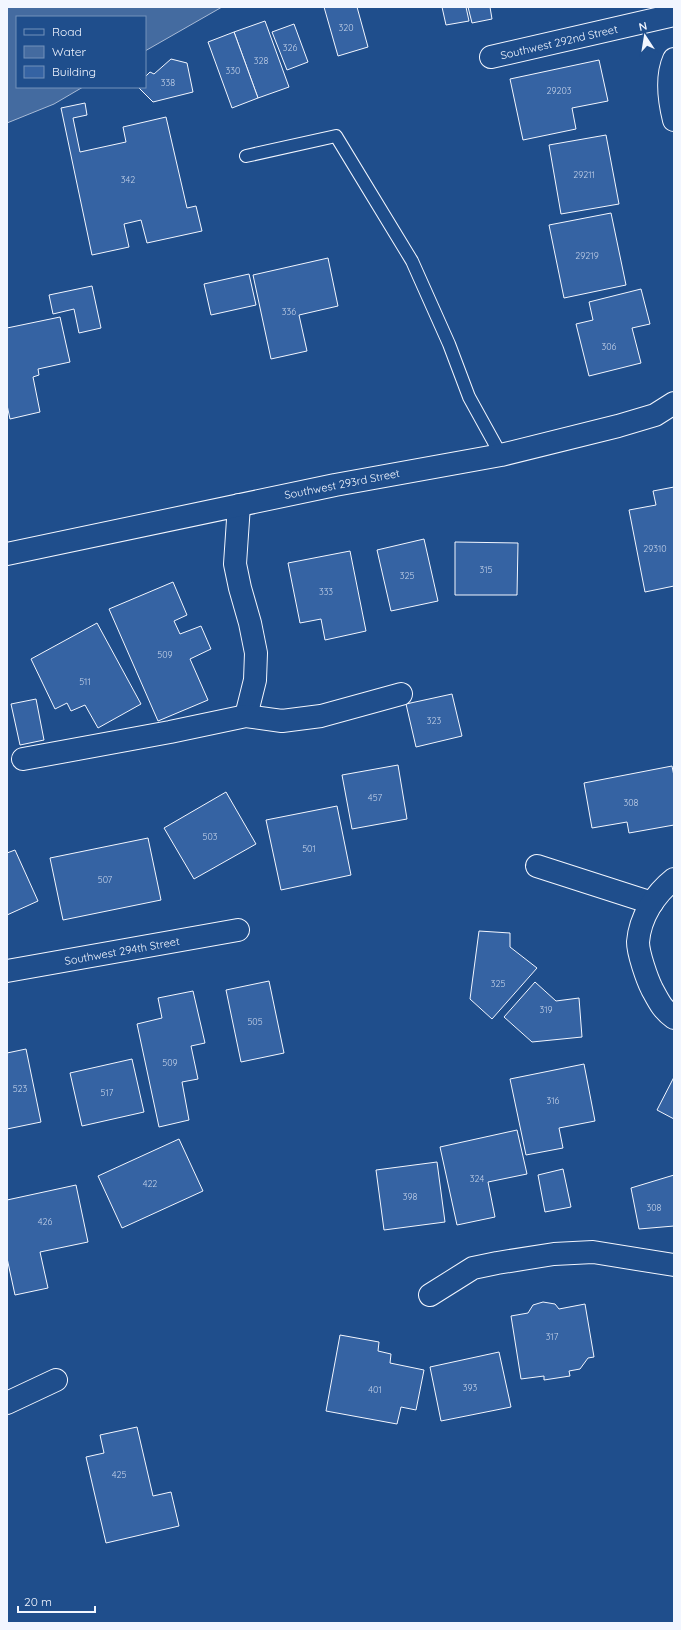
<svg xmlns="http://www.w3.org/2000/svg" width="681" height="1630" viewBox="0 0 681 1630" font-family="Quicksand,sans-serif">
<rect width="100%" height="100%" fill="#1f4e8c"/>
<!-- water -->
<polygon fill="#446ba0" stroke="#a8bbd7" points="7,7 222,7 145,51 145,17 17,17 17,87 83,87 54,104 7,123"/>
<!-- building -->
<g fill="#3563a3" stroke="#f2f6ff">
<polygon points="324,7 357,7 368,47 338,56"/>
<polygon points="442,7 466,7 469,21 446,25"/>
<polygon points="468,7 490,7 492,19 472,23"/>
<polygon points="265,21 289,87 258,98 234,32"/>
<polygon points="294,24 308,62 287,70 272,32"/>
<polygon points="234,32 258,98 232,108 208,42"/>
<polygon points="171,59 187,63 193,92 153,102 138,87 145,87 145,77 150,72 154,74"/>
<polygon points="599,60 608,101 572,108 576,129 523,140 510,79"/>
<polygon points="85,103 87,115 73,118 80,152 126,142 123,127 166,117 187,208 196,206 202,231 147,243 141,220 124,224 129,247 92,255 61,108"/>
<polygon points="606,135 619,204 561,214 549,145"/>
<polygon points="611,213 626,285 564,298 549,225"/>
<polygon points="328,258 338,306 299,315 307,351 271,359 253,275"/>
<polygon points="249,274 256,305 211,315 204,284"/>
<polygon points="92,286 101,328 79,333 74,309 53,314 49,295"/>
<polygon points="641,289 650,324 632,328 641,363 589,376 576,324 593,320 589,302"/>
<polygon points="60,317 70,362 38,369 39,375 33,377 40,412 10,419 7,405 7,328"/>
<polygon points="674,487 674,586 645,592 629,510 656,505 653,491"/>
<polygon points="424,539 438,601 391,611 377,550"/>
<polygon points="455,542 518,543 517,595 455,595"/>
<polygon points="350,551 366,631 325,640 321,619 300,623 288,563"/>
<polygon points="173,582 187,615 174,621 180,634 201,626 211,649 190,659 208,700 158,721 109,609"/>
<polygon points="97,623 141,704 98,728 85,705 71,711 67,703 55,709 31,659"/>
<polygon points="452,694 462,736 416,747 406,704"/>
<polygon points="36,699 44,740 20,745 11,704"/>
<polygon points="398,765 407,819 352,829 342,775"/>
<polygon points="672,766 674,776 674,825 629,833 627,822 592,828 584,783"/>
<polygon points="226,792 256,844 194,879 164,828"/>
<polygon points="337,806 351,875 281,890 266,820"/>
<polygon points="148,838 161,900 63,920 50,858"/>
<polygon points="15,850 38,901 7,915 7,853"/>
<polygon points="479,931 510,933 510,947 537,968 492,1019 470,999"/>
<polygon points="269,981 284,1053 241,1062 226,990"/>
<polygon points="535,982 556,1001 579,998 582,1037 532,1042 504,1017"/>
<polygon points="193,991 205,1043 191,1046 198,1079 182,1082 189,1120 159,1127 137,1024 162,1018 158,998"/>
<polygon points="26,1049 41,1122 7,1129 7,1053"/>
<polygon points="132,1059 144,1112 82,1126 70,1073"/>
<polygon points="584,1064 595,1121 559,1128 563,1148 526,1155 510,1079"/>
<polygon points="674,1077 674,1119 657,1110"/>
<polygon points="517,1130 527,1174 488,1182 495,1217 457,1225 440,1147"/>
<polygon points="179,1139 203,1191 122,1228 98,1176"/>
<polygon points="437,1162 445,1222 384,1230 376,1170"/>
<polygon points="563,1169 571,1207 545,1212 538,1175"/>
<polygon points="674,1175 674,1226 639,1229 631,1188"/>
<polygon points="76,1185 88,1242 40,1252 48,1288 15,1295 7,1258 7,1200"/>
<polygon points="543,1302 555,1304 559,1309 585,1304 594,1357 588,1358 580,1369 569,1371 570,1376 544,1380 544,1376 521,1379 511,1316 528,1313 533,1305"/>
<polygon points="340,1335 379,1342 378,1351 391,1354 390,1363 424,1370 416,1410 401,1407 397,1424 326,1411"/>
<polygon points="499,1352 511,1407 441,1421 430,1367"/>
<polygon points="137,1427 153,1496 171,1492 179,1526 106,1543 86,1457 104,1453 100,1435"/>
</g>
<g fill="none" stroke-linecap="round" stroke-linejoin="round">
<defs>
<polyline id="service" points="246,156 336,136 412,261 449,344 469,397 501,455"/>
<g id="minor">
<polyline points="491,57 674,15"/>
<polyline points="239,505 235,564 240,588 250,623 256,653 255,680 246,716"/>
<polyline points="23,759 170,732 246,716 282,721 321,716 401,694"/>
<polyline points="537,866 652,903"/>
<path d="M 674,879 C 655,894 640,917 638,942 C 638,953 647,979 652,989 C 659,1002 662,1009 674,1018"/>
<polyline points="7,971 238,930"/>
<polyline points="430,1295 473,1268 497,1263 554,1254 593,1252 674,1265"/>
<polyline points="7,1403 56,1380"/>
</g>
<g id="tertiary">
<path d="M 674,59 C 666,77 669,100 674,120"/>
<polyline points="7,554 335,485 501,455 618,426 655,415 674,403"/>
</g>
</defs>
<!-- service casing -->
<use href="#service" stroke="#f2f6ff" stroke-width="14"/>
<!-- minor casing -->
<use href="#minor" stroke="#f2f6ff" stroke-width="24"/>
<!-- tertiary casing -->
<use href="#tertiary" stroke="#f2f6ff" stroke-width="24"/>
<!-- service -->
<use href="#service" stroke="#1f4e8c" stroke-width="12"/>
<!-- minor -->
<use href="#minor" stroke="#1f4e8c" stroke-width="22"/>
<!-- tertiary -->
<use href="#tertiary" stroke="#1f4e8c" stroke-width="22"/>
</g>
<g text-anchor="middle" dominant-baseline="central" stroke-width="3" stroke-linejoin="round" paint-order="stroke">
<!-- number labels -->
<g font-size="9" fill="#c3d1e8">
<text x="346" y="27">320</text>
<text x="290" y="47">326</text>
<text x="261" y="60">328</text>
<text x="233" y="70">330</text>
<text x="168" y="82">338</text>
<text x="559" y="90">29203</text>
<text x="584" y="174">29211</text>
<text x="128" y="179">342</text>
<text x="587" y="255">29219</text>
<text x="289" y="311">336</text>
<text x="609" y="346">306</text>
<text x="655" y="548">29310</text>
<text x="486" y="569">315</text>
<text x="407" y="575">325</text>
<text x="326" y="591">333</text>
<text x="165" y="654">509</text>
<text x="85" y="681">511</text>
<text x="434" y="720">323</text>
<text x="375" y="797">457</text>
<text x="631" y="802">308</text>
<text x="210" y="836">503</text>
<text x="309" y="848">501</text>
<text x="105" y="879">507</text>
<text x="498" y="983">325</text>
<text x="546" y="1009">319</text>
<text x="255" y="1021">505</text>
<text x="170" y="1062">509</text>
<text x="20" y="1088">523</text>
<text x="107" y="1092">517</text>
<text x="553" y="1100">316</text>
<text x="477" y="1178">324</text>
<text x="150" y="1183">422</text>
<text x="410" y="1196">398</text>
<text x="654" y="1207">308</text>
<text x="45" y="1221">426</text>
<text x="552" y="1336">317</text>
<text x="470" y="1387">393</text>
<text x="375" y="1389">401</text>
<text x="119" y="1474">425</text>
</g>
<!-- street labels -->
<g font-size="11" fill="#f2f6ff" stroke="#1f4e8c">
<text transform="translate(559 42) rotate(-13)">Southwest 292nd Street</text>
<text transform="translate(342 484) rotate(-11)">Southwest 293rd Street</text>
<text transform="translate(122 951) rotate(-10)">Southwest 294th Street</text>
</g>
</g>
<!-- border -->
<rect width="681" height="1630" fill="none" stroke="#f2f6ff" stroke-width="16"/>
<!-- legend -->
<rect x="16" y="16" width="130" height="72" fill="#1f4e8c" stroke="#7391ba"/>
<rect x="24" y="29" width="20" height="6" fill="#1f4e8c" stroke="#7391ba"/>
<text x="52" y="36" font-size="12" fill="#f2f6ff">Road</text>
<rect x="24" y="46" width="20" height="12" fill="#446ba0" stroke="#7391ba"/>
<text x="52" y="56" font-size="12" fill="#f2f6ff">Water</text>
<rect x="24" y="66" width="20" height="12" fill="#3563a3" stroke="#7391ba"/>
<text x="52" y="76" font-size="12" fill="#f2f6ff">Building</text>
<!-- north arrow -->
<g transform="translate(645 36) rotate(348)" stroke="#1f4e8c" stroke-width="3" paint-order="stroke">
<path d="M0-3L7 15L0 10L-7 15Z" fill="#f2f6ff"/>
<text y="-6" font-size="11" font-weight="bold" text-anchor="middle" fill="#f2f6ff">N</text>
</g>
<!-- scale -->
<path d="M18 1606v6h77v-6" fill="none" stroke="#f2f6ff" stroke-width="2"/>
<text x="24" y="1606" font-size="12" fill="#f2f6ff" stroke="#1f4e8c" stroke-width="3" paint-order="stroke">20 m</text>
</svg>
